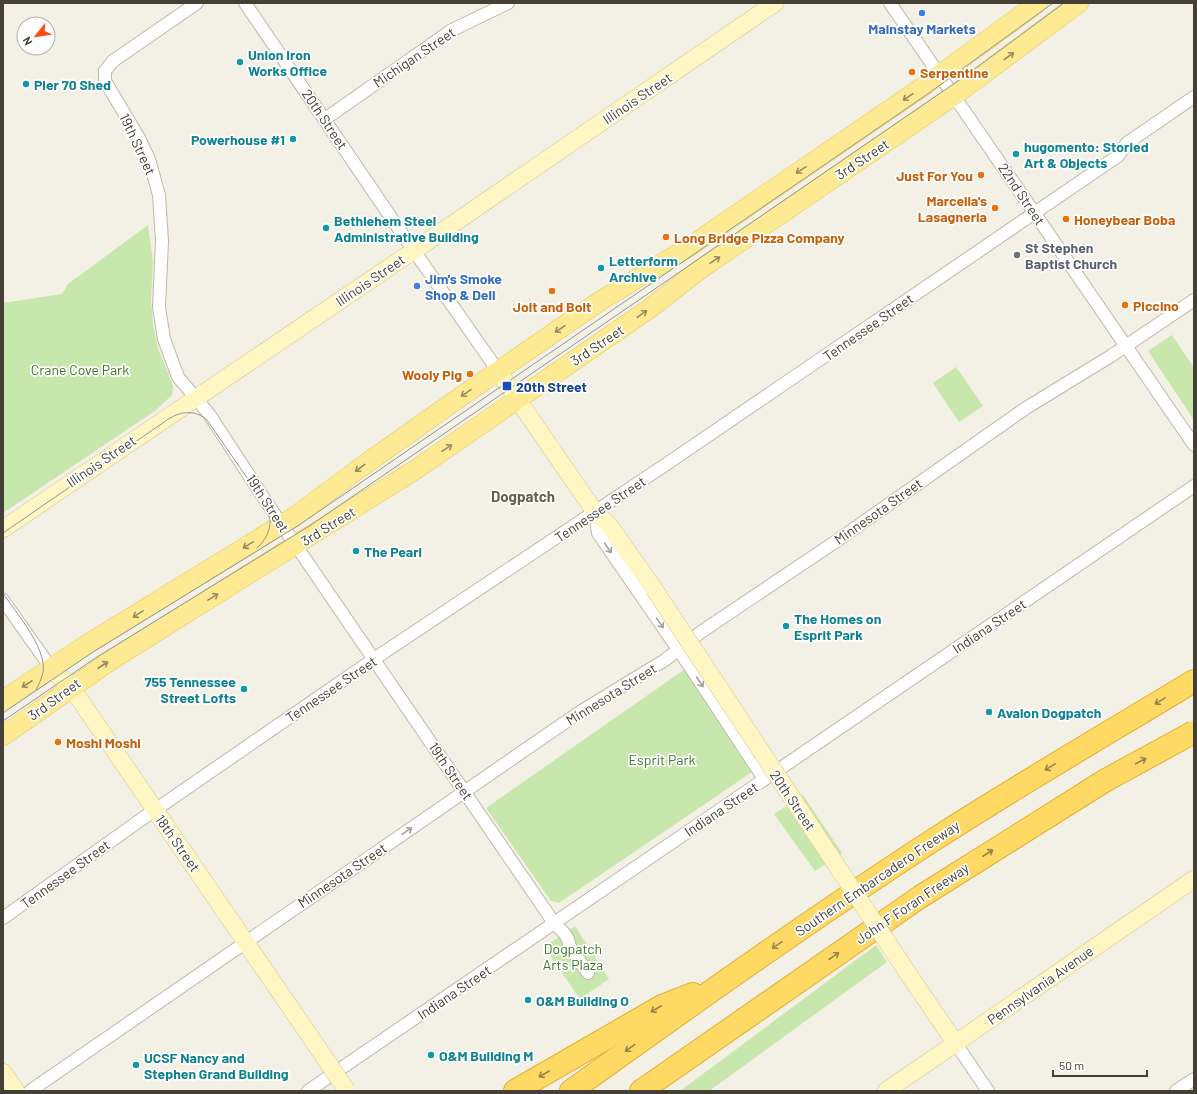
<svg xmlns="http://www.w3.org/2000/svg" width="1197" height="1094" viewBox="0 0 1197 1094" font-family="Barlow,sans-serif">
<rect width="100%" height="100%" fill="#f3f0e5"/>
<!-- green -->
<g fill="#c8e7ad">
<polygon points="148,225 153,262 151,299 153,324 158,348 173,386 172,395 156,410 3,513 3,303 62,294 68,284"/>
<polygon points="1172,335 1194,368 1194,420 1148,351"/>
<polygon points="956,367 983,406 959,422 933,383"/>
<polygon points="685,669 752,772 559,903 551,901 486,808"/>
<polygon points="803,795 842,853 815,871 774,814"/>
<polygon points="575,926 609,979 580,999 544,947"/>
<polygon points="876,945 887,962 709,1091 680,1091"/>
</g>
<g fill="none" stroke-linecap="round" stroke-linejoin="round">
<defs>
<g id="street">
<polyline points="197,3 113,61 105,71 105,81 139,138 149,159 159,195 162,241 159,307 164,339 178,377 209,414 271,509 554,923 564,933 568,939 570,947 588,973"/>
<polyline points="245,3 403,235 498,371"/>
<polyline points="890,3 1194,445"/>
<polyline points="325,119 452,30 508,3"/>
<polyline points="595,512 598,533 693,671 764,779"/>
<polyline points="3,600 51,668"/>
<polyline points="3,918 139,821 374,659 668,463 1118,156 1127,143 1194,97"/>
<polyline points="956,1044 988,1091"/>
<polyline points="30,1091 580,712 665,660 701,632 835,542 1026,408 1111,356 1194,300"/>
<polyline points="308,1091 1194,486"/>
<polyline points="1176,1091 1194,1079"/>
</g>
<g id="secondary">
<polyline points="498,371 595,512 609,525 654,589"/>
<polyline points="3,529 428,241 775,3"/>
<path d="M 51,668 C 57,676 65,679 71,687 L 318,1048"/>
<polyline points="907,972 956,1044"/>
<polyline points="3,1072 16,1091"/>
<polyline points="886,1091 1194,879"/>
</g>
<g id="primary">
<polyline points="3,700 86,645 294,517 364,465 456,400 600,301 689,247 927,84 1038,3"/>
<polyline points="3,736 110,661 415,470 649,309 702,268 955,95 1079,3"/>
</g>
<g id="highway">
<polyline points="515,1091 662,1006 693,994"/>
<path d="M 571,1091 C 692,1004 813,918 938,837 C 1022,783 1108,733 1194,681"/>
<polyline points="641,1091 920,897 1106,780"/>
</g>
</defs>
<!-- street casing -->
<use href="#street" stroke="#beb8a8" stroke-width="14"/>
<!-- secondary casing -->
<use href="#secondary" stroke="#d3c894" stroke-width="18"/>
<!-- primary casing -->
<use href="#primary" stroke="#e4c962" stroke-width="20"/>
<!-- highway casing -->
<use href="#highway" stroke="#deaf34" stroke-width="24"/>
<!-- street -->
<use href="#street" stroke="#fff" stroke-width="12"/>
<!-- secondary -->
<use href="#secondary" stroke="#fff6c3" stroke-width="17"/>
<!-- primary -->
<use href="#primary" stroke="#feea92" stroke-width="19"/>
<!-- highway -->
<use href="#highway" stroke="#fed964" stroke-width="22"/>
<!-- tram -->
<g stroke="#959595" stroke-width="1">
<path d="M 3,533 L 170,418 C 182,411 196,410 207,420 L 268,508 C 273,524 269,537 257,548"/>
<path d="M 3,593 C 16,613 47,648 43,672 C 42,678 39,684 36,690"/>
<polyline points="3,713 93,652 299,525 929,93 1053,3"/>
<polyline points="3,721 97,657 311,525 968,74 1064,3"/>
</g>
<defs>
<g id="secondary-bridge">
<polyline points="654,589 907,972"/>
<polyline points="318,1048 347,1091"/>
</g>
<polyline id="highway-bridge" points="1106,780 1194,732"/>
</defs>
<!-- secondary-bridge casing -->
<use href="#secondary-bridge" stroke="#d3c894" stroke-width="18" stroke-linecap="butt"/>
<!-- highway-bridge casing -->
<use href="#highway-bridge" stroke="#deaf34" stroke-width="24" stroke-linecap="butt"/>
<!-- secondary-bridge -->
<use href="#secondary-bridge" stroke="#fff6c3" stroke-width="17"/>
<!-- highway-bridge -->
<use href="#highway-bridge" stroke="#fed964" stroke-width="22"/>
</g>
<!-- one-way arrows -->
<defs><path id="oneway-shaft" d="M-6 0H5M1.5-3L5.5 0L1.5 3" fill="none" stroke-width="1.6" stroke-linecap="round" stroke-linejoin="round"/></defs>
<g stroke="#988c5f">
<use href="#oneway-shaft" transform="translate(1009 56) rotate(-37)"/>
<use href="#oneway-shaft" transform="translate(908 97) rotate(146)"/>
<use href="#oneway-shaft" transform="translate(801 170) rotate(146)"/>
<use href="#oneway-shaft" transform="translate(715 260) rotate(-34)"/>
<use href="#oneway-shaft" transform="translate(642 314) rotate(-35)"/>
<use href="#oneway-shaft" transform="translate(560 329) rotate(146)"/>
<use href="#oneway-shaft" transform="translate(466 393) rotate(146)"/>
<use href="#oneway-shaft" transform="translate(447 448) rotate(-34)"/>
<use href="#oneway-shaft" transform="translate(360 468) rotate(143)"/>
<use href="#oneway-shaft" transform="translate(248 545) rotate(148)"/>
<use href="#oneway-shaft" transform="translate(213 597) rotate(-32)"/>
<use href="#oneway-shaft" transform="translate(138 614) rotate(148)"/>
<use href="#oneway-shaft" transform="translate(103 665) rotate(-33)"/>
<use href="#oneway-shaft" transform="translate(27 684) rotate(147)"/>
</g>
<g stroke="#a2a09a">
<use href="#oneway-shaft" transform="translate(608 548) rotate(55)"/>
<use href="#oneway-shaft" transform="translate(660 623) rotate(55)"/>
<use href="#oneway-shaft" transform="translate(700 682) rotate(57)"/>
<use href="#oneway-shaft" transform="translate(407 831) rotate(-34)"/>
</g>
<g stroke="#98854a">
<use href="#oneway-shaft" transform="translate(1160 701) rotate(149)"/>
<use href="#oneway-shaft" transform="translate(1141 761) rotate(-28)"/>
<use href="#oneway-shaft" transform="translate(1050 767) rotate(149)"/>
<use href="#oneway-shaft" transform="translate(988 853) rotate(-33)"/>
<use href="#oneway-shaft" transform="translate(777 945) rotate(146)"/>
<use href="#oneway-shaft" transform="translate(834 956) rotate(-35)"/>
<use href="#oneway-shaft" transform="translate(656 1009) rotate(150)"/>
<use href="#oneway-shaft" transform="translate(630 1048) rotate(144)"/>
<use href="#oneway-shaft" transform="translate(544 1074) rotate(150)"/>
</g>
<!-- markers -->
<g fill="#3f7fe0" stroke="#fff" stroke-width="1.5">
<circle cx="922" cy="13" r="4"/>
<circle cx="417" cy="286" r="4"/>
</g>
<g fill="#0f9aa8" stroke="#fff" stroke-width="1.5">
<circle cx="240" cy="62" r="4"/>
<circle cx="26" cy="84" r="4"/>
<circle cx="293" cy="139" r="4"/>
<circle cx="1016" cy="154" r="4"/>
<circle cx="326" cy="228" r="4"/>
<circle cx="601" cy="268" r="4"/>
<circle cx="356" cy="551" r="4"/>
<circle cx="786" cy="626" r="4"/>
<circle cx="244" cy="689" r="4"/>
<circle cx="989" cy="712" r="4"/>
<circle cx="528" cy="1000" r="4"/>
<circle cx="431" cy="1055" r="4"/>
<circle cx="136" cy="1065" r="4"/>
</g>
<g fill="#e8710a" stroke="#fff" stroke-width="1.5">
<circle cx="912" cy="72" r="4"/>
<circle cx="981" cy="175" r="4"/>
<circle cx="995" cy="208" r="4"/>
<circle cx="1066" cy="219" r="4"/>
<circle cx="666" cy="237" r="4"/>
<circle cx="552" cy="291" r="4"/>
<circle cx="1125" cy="305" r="4"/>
<circle cx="470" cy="374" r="4"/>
<circle cx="58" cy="742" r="4"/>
</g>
<circle fill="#6b7280" stroke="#fff" stroke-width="1.5" cx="1017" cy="255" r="4"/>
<rect fill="#1a4fb4" stroke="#fff" stroke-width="1.5" x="502" y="381" width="10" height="10" rx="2"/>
<g text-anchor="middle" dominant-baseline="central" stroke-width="3.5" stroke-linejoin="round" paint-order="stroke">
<!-- shop labels -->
<g font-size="14" font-weight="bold" fill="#366cbe" stroke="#fff">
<text x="922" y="28">Mainstay Markets</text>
<text x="425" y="278" text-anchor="start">Jim's Smoke<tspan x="425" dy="16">Shop &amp; Deli</tspan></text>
</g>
<!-- culture labels -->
<g font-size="14" font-weight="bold" fill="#0d838f" stroke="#fff" text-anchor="start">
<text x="248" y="54">Union Iron<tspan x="248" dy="16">Works Office</tspan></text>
<text x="34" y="84">Pier 70 Shed</text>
<text x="285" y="139" text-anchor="end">Powerhouse #1</text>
<text x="1024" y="146">hugomento: Storied<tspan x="1024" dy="16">Art &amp; Objects</tspan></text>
<text x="334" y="220">Bethlehem Steel<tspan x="334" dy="16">Administrative Building</tspan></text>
<text x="609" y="260">Letterform<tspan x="609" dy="16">Archive</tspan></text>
<text x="364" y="551">The Pearl</text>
<text x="794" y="618">The Homes on<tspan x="794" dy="16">Esprit Park</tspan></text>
<text x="236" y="681" text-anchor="end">755 Tennessee<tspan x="236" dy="16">Street Lofts</tspan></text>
<text x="997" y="712">Avalon Dogpatch</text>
<text x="536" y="1000">O&amp;M Building O</text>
<text x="439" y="1055">O&amp;M Building M</text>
<text x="144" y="1057">UCSF Nancy and<tspan x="144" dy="16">Stephen Grand Building</tspan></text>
</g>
<!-- street labels -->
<g font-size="14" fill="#454035" stroke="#fff">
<text transform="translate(414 57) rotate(-34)">Michigan Street</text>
<text transform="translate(637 98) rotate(-34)">Illinois Street</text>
<text transform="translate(325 119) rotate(56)">20th Street</text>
<text transform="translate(138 144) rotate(65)">19th Street</text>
<text transform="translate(862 159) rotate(-34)">3rd Street</text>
<text transform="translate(1022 194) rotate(56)">22nd Street</text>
<text transform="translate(370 280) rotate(-34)">Illinois Street</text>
<text transform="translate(868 327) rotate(-35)">Tennessee Street</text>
<text transform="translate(597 345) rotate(-34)">3rd Street</text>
<text transform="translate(101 461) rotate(-34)">Illinois Street</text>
<text transform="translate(268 503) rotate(57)">19th Street</text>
<text transform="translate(600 509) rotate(-34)">Tennessee Street</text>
<text transform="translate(878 511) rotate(-35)">Minnesota Street</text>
<text transform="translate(328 526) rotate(-32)">3rd Street</text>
<text transform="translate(989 626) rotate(-34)">Indiana Street</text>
<text transform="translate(331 689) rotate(-34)">Tennessee Street</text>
<text transform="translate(611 694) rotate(-32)">Minnesota Street</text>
<text transform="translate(54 699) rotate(-36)">3rd Street</text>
<text transform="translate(451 771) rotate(56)">19th Street</text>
<text transform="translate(793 800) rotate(56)">20th Street</text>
<text transform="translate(721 809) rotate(-34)">Indiana Street</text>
<text transform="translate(178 843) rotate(55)">18th Street</text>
<text transform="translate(65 874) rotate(-36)">Tennessee Street</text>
<text transform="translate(342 875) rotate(-34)">Minnesota Street</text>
<text transform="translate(877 878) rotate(-34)">Southern Embarcadero Freeway</text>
<text transform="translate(912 903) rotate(-34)">John F Foran Freeway</text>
<text transform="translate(1040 985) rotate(-35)">Pennsylvania Avenue</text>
<text transform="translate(454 992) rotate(-34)">Indiana Street</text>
</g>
<!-- food labels -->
<g font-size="14" font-weight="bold" fill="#c56008" stroke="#fff" text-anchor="start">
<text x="920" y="72">Serpentine</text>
<text x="973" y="175" text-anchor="end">Just For You</text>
<text x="987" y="200" text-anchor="end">Marcella's<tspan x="987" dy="16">Lasagneria</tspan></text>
<text x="1074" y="219">Honeybear Boba</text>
<text x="674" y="237">Long Bridge Pizza Company</text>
<text x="1133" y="305">Piccino</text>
<text x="552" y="306" text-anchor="middle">Jolt and Bolt</text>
<text x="462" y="374" text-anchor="end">Wooly Pig</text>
<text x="66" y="742">Moshi Moshi</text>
</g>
<!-- worship labels -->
<g font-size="14" font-weight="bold" fill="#5b616d" stroke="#fff" text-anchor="start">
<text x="1025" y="247">St Stephen<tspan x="1025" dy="16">Baptist Church</tspan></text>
</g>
<!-- park labels -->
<g font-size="14" fill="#3e7728" stroke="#fff">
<text x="80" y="369">Crane Cove Park</text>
<text x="662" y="759">Esprit Park</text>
<text x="573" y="948">Dogpatch<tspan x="573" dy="16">Arts Plaza</tspan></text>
</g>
<!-- transit labels -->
<g font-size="14" font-weight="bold" fill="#164399" stroke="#fff" text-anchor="start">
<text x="516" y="386">20th Street</text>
</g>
<!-- neighbourhood labels -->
<g font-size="15" font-weight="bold" fill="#685f4c" stroke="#fff">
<text x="523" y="496">Dogpatch</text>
</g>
</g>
<!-- border -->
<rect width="1197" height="1094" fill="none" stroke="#454035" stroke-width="8"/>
<!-- north arrow -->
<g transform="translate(36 36) rotate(240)"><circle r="19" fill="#ffffff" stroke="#b5b3ae"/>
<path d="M0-3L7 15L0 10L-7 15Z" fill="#fb4c14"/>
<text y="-6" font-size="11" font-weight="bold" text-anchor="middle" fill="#454035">N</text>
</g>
<!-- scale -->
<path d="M1053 1070v6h94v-6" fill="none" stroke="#454035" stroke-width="2"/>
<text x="1059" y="1070" font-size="12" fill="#454035" stroke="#ffffff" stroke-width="3" paint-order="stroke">50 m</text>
</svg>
